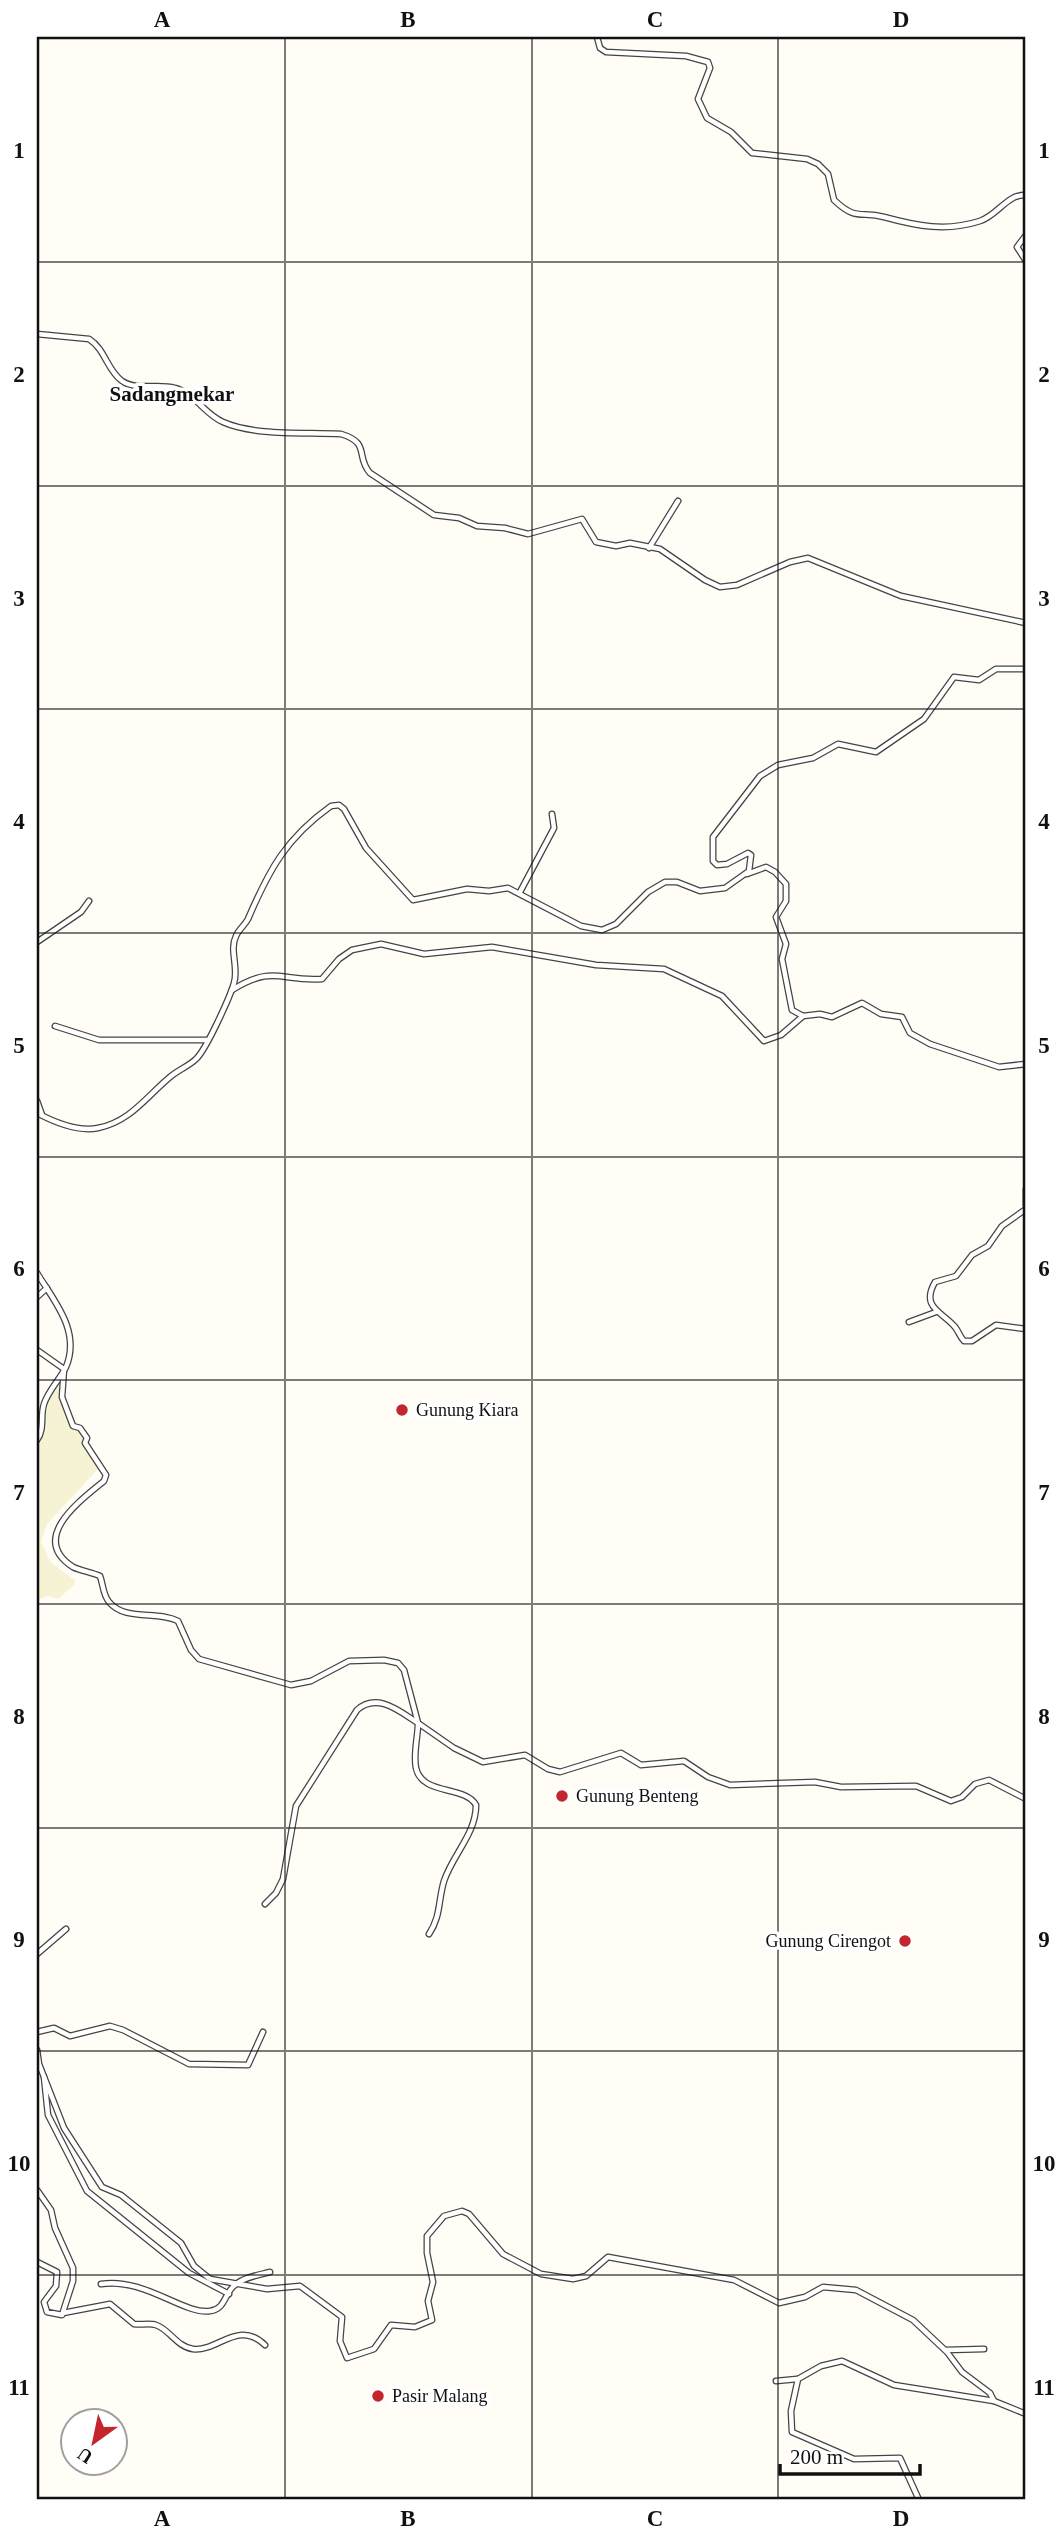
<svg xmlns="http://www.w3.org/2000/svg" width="1063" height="2537" viewBox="0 0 1063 2537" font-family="Georgia,serif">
<rect width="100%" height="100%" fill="#fffdf5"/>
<!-- farmland -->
<polygon fill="#f6f3d4" points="58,1383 80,1432 96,1455 99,1468 47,1524 41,1542 51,1563 75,1580 75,1584 58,1599 48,1596 37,1600 37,1442 42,1435 48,1402"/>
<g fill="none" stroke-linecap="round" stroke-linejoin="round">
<defs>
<g id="minor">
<path d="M 597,37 L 600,48 L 606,52 L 686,56 L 708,62 L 710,68 L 698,99 L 707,118 L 731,132 L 752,153 L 807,159 L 818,164 L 828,174 L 834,200 C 856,221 860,211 884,217 C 917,226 946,232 980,221 C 998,215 1007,194 1026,195"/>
<polyline points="1026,235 1017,247 1026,261"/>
<path d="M 37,334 L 89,339 C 105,349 107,370 122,381 C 137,391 158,383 175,388 C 195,393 204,414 223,422 C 254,436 306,432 341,434 C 371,443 355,456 370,473 L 434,515 L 459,518 L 477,526 L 505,528 L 528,534 L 582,519 L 596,542 L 616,546 L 630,543 L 660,549 L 705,580 L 720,587 L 737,585 L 790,562 L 808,558 L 901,596 L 1026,623"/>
<polyline points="649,548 678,501"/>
<polyline points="747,874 766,867 775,872 786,884 786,901 776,917 786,944 782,959 792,1010 803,1016"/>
<polyline points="520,892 554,828 552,814"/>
<polyline points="37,942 81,912 89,901"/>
<path d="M 232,990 C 274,964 281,982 322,979 L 339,959 L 352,950 L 381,944 L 424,954 L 492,947 L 596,965 L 664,969 L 722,996 L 764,1041 L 781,1035 L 803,1016 L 820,1014 L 832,1017 L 862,1003 L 881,1014 L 902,1017 L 910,1033 L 930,1044 L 999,1067 L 1026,1064"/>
<polyline points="55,1026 99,1040 207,1040"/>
<polyline points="37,1101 42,1115"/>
<path d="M 37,1113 C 54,1122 78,1132 98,1128 C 130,1122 147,1096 170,1077 C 178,1070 189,1066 196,1059 C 206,1050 230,997 234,983 C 239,968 229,950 236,936 C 239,929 245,925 248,919 C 269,870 286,838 331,806 L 339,805 L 344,809 L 366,848 L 413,900 L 467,889 L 489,891 L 508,888 L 581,926 L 602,930 L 616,924 L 648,892 L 665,882 L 677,882 L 700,891 L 725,888 L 749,871 L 751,855 L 748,853 L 727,864 L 717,865 L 713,861 L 713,837 L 760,776 L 778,765 L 813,758 L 838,744 L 876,752 L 924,719 L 954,677 L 979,680 L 996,669 L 1026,669"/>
<polyline points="1026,1189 1026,1205"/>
<path d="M 1026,1209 L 1002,1226 L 988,1246 L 972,1255 L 956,1276 L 935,1282 C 920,1308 943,1312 955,1327 C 959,1332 960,1337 964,1341 L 972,1341 L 996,1325 L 1026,1329"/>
<path d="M 37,1273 C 54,1301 81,1331 66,1367 C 60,1379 48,1391 44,1404 C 40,1416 45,1429 37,1440"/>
<polyline points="37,1297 47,1288"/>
<polyline points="909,1322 936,1312"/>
<path d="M 37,1350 L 64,1369 L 62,1397 L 73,1426 L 80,1428 L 87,1438 L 85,1443 L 106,1475 L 104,1481 C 81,1500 28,1538 73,1567 C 81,1571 91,1572 100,1576 C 103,1584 103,1595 109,1602 C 126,1622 157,1610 178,1621 L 191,1650 L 199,1659 L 291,1685 L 311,1681 L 349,1661 L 384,1660 L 398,1663 L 404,1670 L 418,1723 L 454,1748 L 483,1762 L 525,1755 L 548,1769 L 560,1772 L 621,1753 L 641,1765 L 684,1761 L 708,1777 L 730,1785 L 815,1782 L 841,1787 L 916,1786 L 951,1801 L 962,1797 L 975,1784 L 989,1780 L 1026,1799"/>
<path d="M 265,1904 L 276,1893 L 283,1879 L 296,1806 L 357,1710 C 377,1692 399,1711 418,1723 C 418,1737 413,1754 416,1768 C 422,1796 465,1785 476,1805 C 476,1834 453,1854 444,1881 C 438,1901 441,1916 429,1934"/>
<polyline points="37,1954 66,1929"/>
<polyline points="37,2032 54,2028 70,2036 110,2026 123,2030 189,2064 248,2065 263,2032"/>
<polyline points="37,2050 39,2064 64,2128 102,2187 121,2195 181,2243 194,2266 210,2279 267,2289 300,2286 342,2317 340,2341 347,2358 374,2349 391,2325 415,2327 432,2320 428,2301 433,2282 427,2253 427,2236 444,2216 462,2211 469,2214 503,2254 541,2274 573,2279 586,2276 608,2257 734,2280 779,2303 805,2297 823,2287 856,2290 913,2320 947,2352 962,2372 990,2393 994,2401 1026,2414"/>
<polyline points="44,2077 48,2115 87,2191 189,2273 229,2294"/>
<polyline points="37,2190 51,2210 55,2228 73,2268 73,2281 62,2315 47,2312 44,2302 56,2286 57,2272 37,2262"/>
<path d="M 101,2284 C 144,2277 184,2315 210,2311 C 226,2309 224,2293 235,2285 C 244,2277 259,2275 270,2272"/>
<path d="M 63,2313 L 110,2304 L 134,2324 C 141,2325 150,2323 156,2325 C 169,2329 177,2347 193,2349 C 218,2352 238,2319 265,2345"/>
<polyline points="946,2350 984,2349"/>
<polyline points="776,2381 797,2379"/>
<polyline points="919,2500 900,2458 854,2459 792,2432 791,2411 798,2379 821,2366 842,2361 894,2385 994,2401"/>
</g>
</defs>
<!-- minor casing -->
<use href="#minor" stroke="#444" stroke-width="7"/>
<!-- minor -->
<use href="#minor" stroke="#fff" stroke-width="4.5"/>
</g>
<!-- grid -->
<path fill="none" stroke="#111" stroke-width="2" stroke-opacity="0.55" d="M 285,37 L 285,2500M 532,37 L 532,2500M 778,37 L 778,2500M 37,262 L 1026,262M 37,486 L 1026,486M 37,709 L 1026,709M 37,933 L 1026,933M 37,1157 L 1026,1157M 37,1380 L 1026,1380M 37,1604 L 1026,1604M 37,1828 L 1026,1828M 37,2051 L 1026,2051M 37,2275 L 1026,2275"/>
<!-- markers -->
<g fill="#c4262e" stroke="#fff" stroke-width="2.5">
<circle cx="402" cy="1410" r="7"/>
<circle cx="562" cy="1796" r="7"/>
<circle cx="905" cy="1941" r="7"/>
<circle cx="378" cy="2396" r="7"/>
</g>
<g text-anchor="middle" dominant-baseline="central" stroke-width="7" stroke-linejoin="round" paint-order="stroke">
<!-- poi labels -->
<g font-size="18" fill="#111" stroke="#fff" text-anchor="start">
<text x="416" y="1410">Gunung Kiara</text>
<text x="576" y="1796">Gunung Benteng</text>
<text x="891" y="1941" text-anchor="end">Gunung Cirengot</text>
<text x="392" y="2396">Pasir Malang</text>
</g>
<!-- quarter labels -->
<g font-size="21" font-weight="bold" fill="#111" stroke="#fff">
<text x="172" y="394">Sadangmekar</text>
</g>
</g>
<!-- border -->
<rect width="1063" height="2537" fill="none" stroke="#ffffff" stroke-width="77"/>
<!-- north arrow -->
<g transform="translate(94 2442) rotate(213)"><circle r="33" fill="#ffffff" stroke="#a0a0a0" stroke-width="2"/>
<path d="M0-5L12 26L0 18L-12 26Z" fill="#c4262e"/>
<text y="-10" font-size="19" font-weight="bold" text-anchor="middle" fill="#111111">U</text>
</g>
<!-- scale -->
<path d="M780 2464v10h140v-10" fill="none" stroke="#111111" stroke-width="3.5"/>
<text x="790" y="2464" font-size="21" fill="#111111" stroke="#ffffff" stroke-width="5" paint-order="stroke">200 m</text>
<rect x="38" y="38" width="986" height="2460" fill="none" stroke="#111" stroke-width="2.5"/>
<g font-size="23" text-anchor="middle" font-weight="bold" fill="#111">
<text x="162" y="27">A</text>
<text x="408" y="27">B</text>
<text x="655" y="27">C</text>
<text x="901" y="27">D</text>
<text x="19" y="158">1</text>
<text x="1044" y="158">1</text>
<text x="19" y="382">2</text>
<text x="1044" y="382">2</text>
<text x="19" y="606">3</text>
<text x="1044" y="606">3</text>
<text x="19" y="829">4</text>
<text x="1044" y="829">4</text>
<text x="19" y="1053">5</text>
<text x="1044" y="1053">5</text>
<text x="19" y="1276">6</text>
<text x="1044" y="1276">6</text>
<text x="19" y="1500">7</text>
<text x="1044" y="1500">7</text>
<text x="19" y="1724">8</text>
<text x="1044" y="1724">8</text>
<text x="19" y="1947">9</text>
<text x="1044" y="1947">9</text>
<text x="19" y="2171">10</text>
<text x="1044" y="2171">10</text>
<text x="19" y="2395">11</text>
<text x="1044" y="2395">11</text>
<text x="162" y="2526">A</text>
<text x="408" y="2526">B</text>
<text x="655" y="2526">C</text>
<text x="901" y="2526">D</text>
</g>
</svg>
